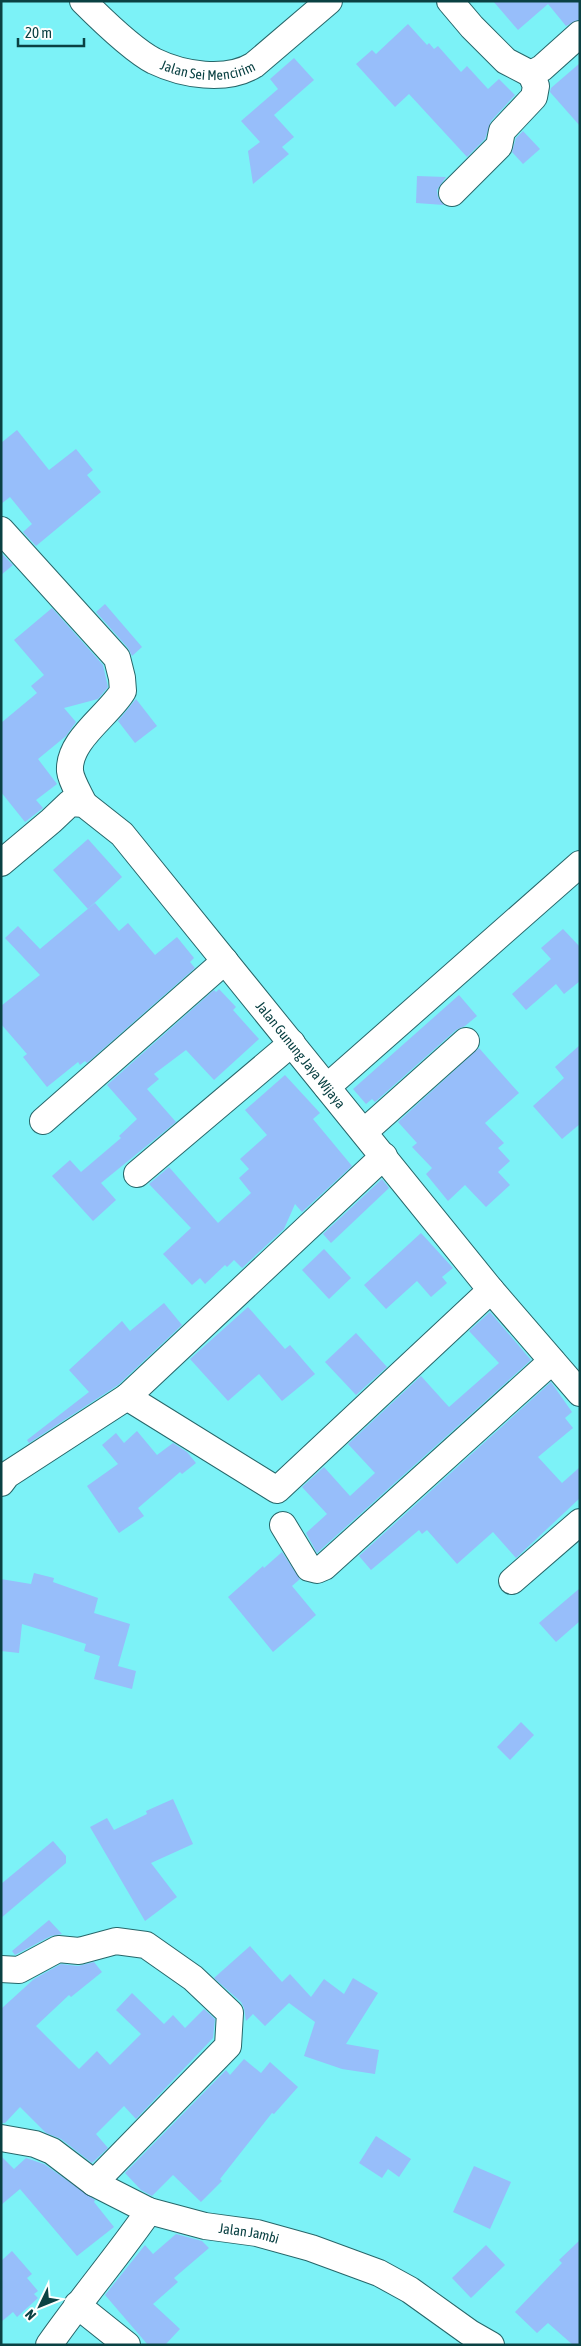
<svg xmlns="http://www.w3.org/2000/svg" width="581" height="2346" viewBox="0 0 581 2346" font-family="'Asap Condensed',sans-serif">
<rect width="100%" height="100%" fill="#7cf2f7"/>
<!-- building -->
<g fill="#97befa">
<polygon points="493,1 580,1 580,19 566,26 548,4 518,30"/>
<polygon points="408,24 427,45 429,43 434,49 438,46 461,72 467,66 488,89 499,79 515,95 491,121 485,139 467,157 409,94 395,107 356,64 372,50 376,54"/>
<polygon points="294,58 314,80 274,115 294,137 282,147 289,154 253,184 248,151 260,142 241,121 278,89 270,79"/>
<polygon points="580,63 580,126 550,92 551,88"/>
<polygon points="523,131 540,149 523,164 512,152 516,138"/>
<polygon points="417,176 446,177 437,190 438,197 444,205 416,203"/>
<polygon points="17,430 49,470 76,449 93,470 87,475 101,492 36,546 23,532 32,524 10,497 1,504 1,443"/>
<polygon points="1,553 13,565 1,575"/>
<polygon points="105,604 142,647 132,656 128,648 96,612"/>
<polygon points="52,608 103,665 108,687 98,699 64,708 76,722 66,736 38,759 57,784 36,800 43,808 25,822 1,792 1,723 37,693 31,686 44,675 14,640"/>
<polygon points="136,699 157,726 135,743 118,721"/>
<polygon points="88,839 122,877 88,909 53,870"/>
<polygon points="95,903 119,931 128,923 155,955 177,937 194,958 190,962 195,968 87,1063 85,1061 80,1065 78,1062 47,1087 23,1057 27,1054 1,1024 1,1006 40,975 5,938 18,926 40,949"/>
<polygon points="563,929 580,947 580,981 564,994 556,984 526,1010 512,994 551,959 541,948"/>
<polygon points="219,989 236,1007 233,1010 259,1039 214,1080 186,1050 154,1074 159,1079 147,1089 176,1122 101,1183 116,1200 93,1221 52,1176 70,1160 81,1172 121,1138 119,1136 137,1119 107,1085 214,990 216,992"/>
<polygon points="459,995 477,1016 465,1026 456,1030 375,1102 372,1099 366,1104 353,1089"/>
<polygon points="580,1045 580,1124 562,1139 533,1106 564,1078 555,1067"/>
<polygon points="479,1048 519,1093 485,1123 504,1143 498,1148 510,1161 498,1172 510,1185 486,1207 465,1185 448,1201 426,1174 432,1168 412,1147 417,1143 398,1122"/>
<polygon points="285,1075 320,1113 313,1119 352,1166 302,1212 295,1204 284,1229 242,1268 234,1260 227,1267 225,1265 205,1284 200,1278 192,1285 163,1254 191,1228 149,1184 169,1167 218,1223 251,1193 239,1178 249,1169 240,1159 267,1135 245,1110"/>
<polygon points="382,1179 389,1188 331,1243 323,1234"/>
<polygon points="421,1233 453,1268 442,1277 447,1283 431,1297 417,1281 386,1309 364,1285"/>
<polygon points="324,1249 351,1278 329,1299 302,1270"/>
<polygon points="164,1303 182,1325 118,1385 29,1443 27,1440 89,1392 69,1370 122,1321 130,1331"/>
<polygon points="248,1307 285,1349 290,1345 315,1374 282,1401 259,1374 228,1401 190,1359"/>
<polygon points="490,1312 531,1360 317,1553 306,1533 327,1514 302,1487 324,1467 350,1496 375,1473 348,1444 421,1376 449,1407 499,1363 469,1331"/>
<polygon points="356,1333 387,1367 356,1395 325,1362"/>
<polygon points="551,1382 572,1412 565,1418 573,1428 538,1457 562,1483 580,1467 580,1498 516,1558 493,1532 457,1564 427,1530 422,1534 419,1530 371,1570 359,1556"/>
<polygon points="137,1431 157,1455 173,1443 187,1452 196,1463 182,1474 180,1472 138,1508 144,1516 119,1533 87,1486 118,1464 102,1445 116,1433 124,1443"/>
<polygon points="282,1552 300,1579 292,1586 316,1615 273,1652 228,1597 263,1566 264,1568"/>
<polygon points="34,1573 54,1578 53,1582 98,1598 94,1613 130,1624 118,1666 136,1671 132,1689 94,1679 100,1656 84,1651 86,1644 55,1634 22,1624 19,1653 1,1651 1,1579 31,1584"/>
<polygon points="580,1588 580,1621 556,1642 539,1623"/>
<polygon points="521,1722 534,1735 510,1760 497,1747"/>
<polygon points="173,1799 193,1844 151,1863 177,1897 145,1921 90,1827 107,1818 114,1830 147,1814 146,1811"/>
<polygon points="53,1841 66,1856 66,1863 1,1918 1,1884"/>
<polygon points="49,1920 62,1934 51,1936 15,1955 12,1951"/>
<polygon points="250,1946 282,1982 290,1974 311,1997 324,1979 344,1994 353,1978 378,1993 346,2044 379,2050 375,2074 342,2069 304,2056 315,2022 289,2003 265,2026 253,2014 246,2021 244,2008 241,2002 214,1978"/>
<polygon points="94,1962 102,1972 71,1997 69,1995 36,2026 79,2069 97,2051 110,2065 141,2034 116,2010 132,1993 164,2024 173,2015 185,2028 204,2009 215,2019 213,2038 136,2119 124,2106 96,2134 108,2148 92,2163 61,2139 46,2133 20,2107 5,2123 1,2123 1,2009 34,1979 61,1964 78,1966"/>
<polygon points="244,2059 261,2073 270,2062 298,2087 274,2114 272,2113 220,2179 222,2181 201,2202 173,2175 152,2196 141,2190 125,2173 226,2070 230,2075"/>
<polygon points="376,2136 411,2159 399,2177 388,2169 382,2178 359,2163"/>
<polygon points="1,2156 14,2169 26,2158 44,2164 95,2200 94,2202 114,2227 77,2256 20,2189 1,2205"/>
<polygon points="474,2166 511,2182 490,2229 453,2212"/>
<polygon points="176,2234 202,2241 209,2248 174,2278 178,2282 153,2304 180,2329 165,2345 148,2345 105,2295 145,2245 153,2254"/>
<polygon points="580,2240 580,2345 573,2345 548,2323 537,2333 515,2312 562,2263 559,2260"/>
<polygon points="486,2245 505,2265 471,2298 452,2278"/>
<polygon points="12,2251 32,2274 27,2278 38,2291 34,2294 38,2298 17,2317 13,2312 1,2322 1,2261"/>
</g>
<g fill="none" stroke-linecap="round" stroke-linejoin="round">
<defs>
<g id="minor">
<path id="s1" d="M 83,1 C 100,18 133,50 154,61 C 183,75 226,82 254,65 L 329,1"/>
<polyline points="450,1 472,27 506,61 531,74"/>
<polyline points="531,74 542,68 580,34"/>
<polyline points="452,193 499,146 502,131 534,97 536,86 531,74"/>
<path d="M 1,530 L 117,658 L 122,678 L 123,691 C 109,715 68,740 70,771 C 71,781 80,795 84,804"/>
<path id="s2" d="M 1,863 L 51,821 L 70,803 L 84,804 L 122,834 L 491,1290 L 580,1393"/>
<polyline points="327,1087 580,864"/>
<polyline points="43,1121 225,961"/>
<polyline points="364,1132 466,1041"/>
<polyline points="137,1174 292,1043"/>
<polyline points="127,1397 277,1490 491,1290"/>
<polyline points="1,1483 7,1475 127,1397 384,1156"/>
<polyline points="283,1525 309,1568 317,1570 324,1567 552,1361"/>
<polyline points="512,1581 580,1522"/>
<polyline points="1,1969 19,1970 58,1949 79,1951 116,1941 146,1945 193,1978 230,2013 228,2046 94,2183"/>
<path id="s3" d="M 1,2138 L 35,2144 L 52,2151 L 94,2183 L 149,2211 L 205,2226 L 257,2233 L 311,2248 L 379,2273 L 410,2290 L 470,2333 L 491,2345"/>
<polyline points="77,2305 127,2345"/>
<path d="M 49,2345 C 81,2299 117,2257 149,2211"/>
</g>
</defs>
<!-- minor casing -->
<use href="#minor" stroke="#276669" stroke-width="28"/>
<!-- minor -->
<use href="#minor" stroke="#fff" stroke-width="26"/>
</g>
<g text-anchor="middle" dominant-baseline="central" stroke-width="4" stroke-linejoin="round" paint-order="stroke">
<!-- street labels -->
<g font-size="14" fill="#0a4143" stroke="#fdfefd">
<text stroke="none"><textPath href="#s1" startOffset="149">Jalan Sei Mencirim</textPath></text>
<text stroke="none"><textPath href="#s2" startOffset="438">Jalan Gunung Jaya Wijaya</textPath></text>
<text stroke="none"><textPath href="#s3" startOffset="270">Jalan Jambi</textPath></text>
</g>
</g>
<!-- border -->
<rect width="581" height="2346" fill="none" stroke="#0a4143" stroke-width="5"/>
<!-- north arrow -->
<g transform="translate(40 2306) rotate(227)" stroke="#fdfefd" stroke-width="4" paint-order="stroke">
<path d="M0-4L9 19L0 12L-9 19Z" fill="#0a4143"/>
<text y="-8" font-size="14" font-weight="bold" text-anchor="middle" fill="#0a4143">N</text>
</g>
<!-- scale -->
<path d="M18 38v8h66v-8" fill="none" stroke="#0a4143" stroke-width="2.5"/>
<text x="25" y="38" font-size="15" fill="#0a4143" stroke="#fdfefd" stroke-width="4" paint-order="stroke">20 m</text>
</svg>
